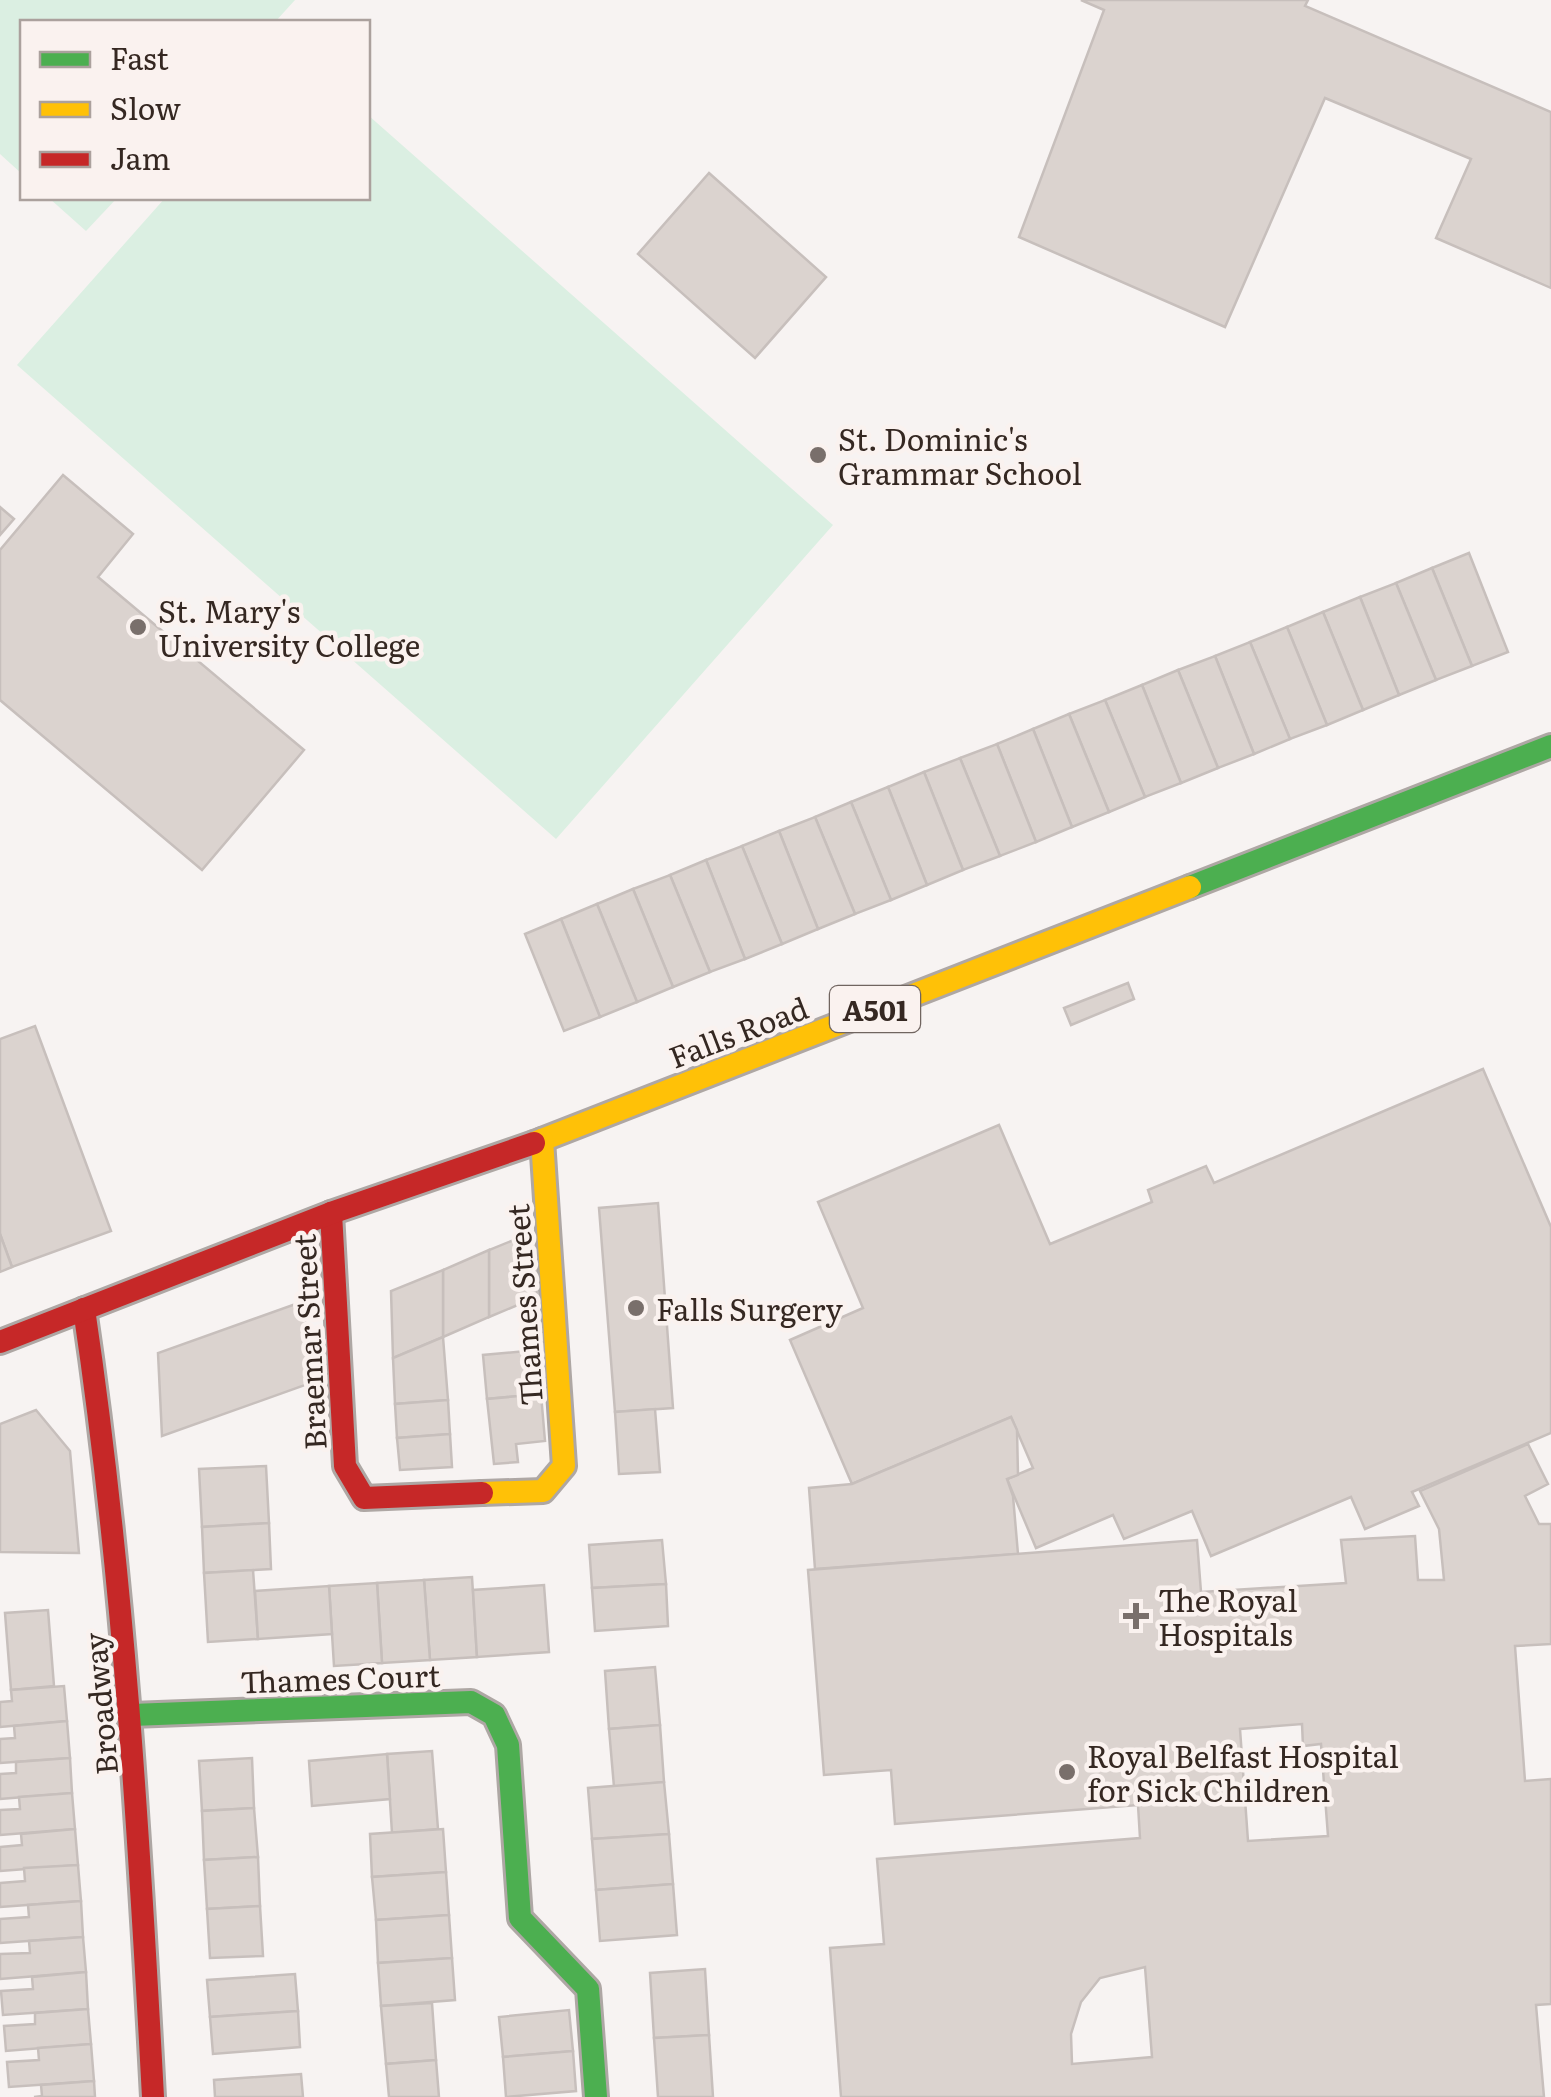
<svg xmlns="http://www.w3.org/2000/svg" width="1551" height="2097" viewBox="0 0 1551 2097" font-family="Literata,serif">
<rect width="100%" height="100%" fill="#f7f3f2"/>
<!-- green -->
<g fill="#dbefe2">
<polygon points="0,0 295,0 275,22 22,22 22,174 0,154"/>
<polygon points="368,115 833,525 556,839 17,365 165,198 368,198"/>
<polygon points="49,198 117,198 86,231"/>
</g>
<!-- building -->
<g fill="#dbd3cf" stroke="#c7bfbc" stroke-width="2.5" fill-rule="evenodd">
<polygon points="1081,0 1308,0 1305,6 1551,112 1551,288 1436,238 1471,159 1325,98 1225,327 1019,237 1104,10"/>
<polygon points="709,173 826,277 755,358 638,254"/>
<polygon points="63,475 133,534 98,577 304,750 202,870 0,700 0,550"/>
<polygon points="0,507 14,519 0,535"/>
<polygon points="1469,553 1508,652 1472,666 1432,568"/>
<polygon points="1432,568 1472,666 1436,680 1396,583"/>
<polygon points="1396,583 1436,680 1399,695 1360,597"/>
<polygon points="1360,597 1399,695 1363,710 1323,612"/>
<polygon points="1323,612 1363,710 1327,725 1287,627"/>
<polygon points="1287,627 1327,725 1290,739 1250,642"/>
<polygon points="1250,642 1290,739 1254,754 1215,656"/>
<polygon points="1215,656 1254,754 1218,768 1178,670"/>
<polygon points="1178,670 1218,768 1181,783 1142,685"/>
<polygon points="1142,685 1181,783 1145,797 1105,700"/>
<polygon points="1105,700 1145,797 1109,812 1069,714"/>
<polygon points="1069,714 1109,812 1072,827 1033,729"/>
<polygon points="1033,729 1072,827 1036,842 997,744"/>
<polygon points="997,744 1036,842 1000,856 960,758"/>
<polygon points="960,758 1000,856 963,870 924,772"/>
<polygon points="924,772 963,870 927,885 888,787"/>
<polygon points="888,787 927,885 891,900 851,802"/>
<polygon points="851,802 891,900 855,914 815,817"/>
<polygon points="815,817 855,914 818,929 779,831"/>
<polygon points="779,831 818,929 782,944 742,846"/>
<polygon points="742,846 782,944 745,959 706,860"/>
<polygon points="706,860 745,959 710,972 670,875"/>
<polygon points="670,875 710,972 673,987 633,889"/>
<polygon points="633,889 673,987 637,1002 597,904"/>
<polygon points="597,904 637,1002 600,1017 561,919"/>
<polygon points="561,919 600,1017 564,1031 525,934"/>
<polygon points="1128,983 1134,999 1071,1025 1064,1008"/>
<polygon points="35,1026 111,1231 12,1267 0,1234 0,1039"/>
<polygon points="1483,1069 1551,1227 1551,1433 1412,1492 1419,1506 1365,1529 1351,1497 1211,1556 1192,1511 1124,1539 1113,1515 1036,1548 1007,1479 1033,1468 1011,1417 852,1484 790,1340 863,1308 818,1202 999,1125 1050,1244 1152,1202 1148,1190 1206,1166 1214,1183"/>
<polygon points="658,1203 673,1408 615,1412 599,1208"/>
<polygon points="536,1231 537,1297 489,1317 489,1250"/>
<polygon points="0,1234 12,1267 0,1272"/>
<polygon points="489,1250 489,1317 443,1337 443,1270"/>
<polygon points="443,1270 443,1337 393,1358 391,1291"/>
<polygon points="304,1301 308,1384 162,1436 158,1353"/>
<polygon points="443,1337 448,1400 395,1404 393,1358"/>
<polygon points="536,1350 541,1394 487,1399 483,1355"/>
<polygon points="541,1394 545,1441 516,1444 518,1462 494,1464 487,1399"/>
<polygon points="448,1400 450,1434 397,1438 395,1404"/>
<polygon points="655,1409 660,1472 619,1474 615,1412"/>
<polygon points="36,1410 70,1451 79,1553 0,1552 0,1424"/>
<polygon points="1011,1417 1017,1430 1018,1475 1007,1479 1013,1496 1018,1554 815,1569 809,1488 852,1484"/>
<polygon points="450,1434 452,1467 400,1470 397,1438"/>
<path d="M 1528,1444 L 1548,1484 L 1525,1496 L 1539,1524 L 1551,1524 L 1551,1644 L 1515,1646 L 1525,1781 L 1551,1779 L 1551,2004 L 1536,2005 L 1544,2097 L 841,2097 L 830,1948 L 884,1944 L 877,1859 L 1140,1838 L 1138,1805 L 895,1824 L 891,1770 L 824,1775 L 808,1570 L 1197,1540 L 1201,1592 L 1346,1583 L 1341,1540 L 1415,1536 L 1418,1580 L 1444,1580 L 1439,1529 L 1420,1491 ZM 1302,1724 L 1303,1746 L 1321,1744 L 1328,1836 L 1248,1841 L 1240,1729 ZM 1145,1967 L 1152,2057 L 1072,2064 L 1071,2034 L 1081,2002 L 1100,1978 Z"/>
<polygon points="266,1466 269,1523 202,1527 199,1469"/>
<polygon points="269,1523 271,1569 204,1573 202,1527"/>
<polygon points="662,1540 666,1584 592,1588 589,1545"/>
<polygon points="253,1570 258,1639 208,1642 204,1573"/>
<polygon points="472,1577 477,1657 430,1660 424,1580"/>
<polygon points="424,1580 430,1660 382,1663 377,1583"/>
<polygon points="377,1583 382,1663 334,1666 329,1586"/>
<polygon points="666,1584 668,1626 595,1631 592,1588"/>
<polygon points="544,1585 549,1652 477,1657 473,1590"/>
<polygon points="329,1586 332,1634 258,1639 255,1591"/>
<polygon points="48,1610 54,1686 11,1690 5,1613"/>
<polygon points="655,1667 660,1725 609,1729 605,1671"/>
<polygon points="64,1686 67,1721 0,1727 0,1702 12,1701 11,1690"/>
<polygon points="67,1721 70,1758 0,1763 0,1739 15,1738 14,1726"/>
<polygon points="660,1725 664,1782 614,1787 609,1729"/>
<polygon points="432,1751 438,1829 392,1833 387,1754"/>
<polygon points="387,1754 390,1799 312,1806 309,1761"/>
<polygon points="70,1758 72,1793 0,1799 0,1774 16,1773 16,1762"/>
<polygon points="252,1758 254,1808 202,1811 199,1761"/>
<polygon points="664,1782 669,1834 592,1839 588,1788"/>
<polygon points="72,1793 75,1829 0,1835 0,1810 20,1809 19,1797"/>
<polygon points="254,1808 258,1857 204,1860 202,1811"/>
<polygon points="75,1829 78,1865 0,1871 0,1847 22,1845 21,1834"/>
<polygon points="443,1829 446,1872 372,1877 370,1834"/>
<polygon points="669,1834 673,1884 596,1890 592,1839"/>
<polygon points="258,1857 260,1906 207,1909 204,1860"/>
<polygon points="78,1865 81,1901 0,1907 0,1883 25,1881 24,1868"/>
<polygon points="446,1872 449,1915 376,1920 372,1877"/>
<polygon points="673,1884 677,1935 600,1941 596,1890"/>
<polygon points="81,1901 83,1937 0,1943 0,1919 29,1917 28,1905"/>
<polygon points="260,1906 263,1956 210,1958 207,1909"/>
<polygon points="449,1915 452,1958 378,1963 376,1920"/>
<polygon points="83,1937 86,1972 0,1979 0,1954 30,1953 29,1941"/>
<polygon points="452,1958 455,2000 381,2006 378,1963"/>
<polygon points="705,1969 709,2035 654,2038 650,1973"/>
<polygon points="86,1972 88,2009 3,2015 1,1991 33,1989 32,1977"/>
<polygon points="295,1974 298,2011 210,2017 207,1980"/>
<polygon points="432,2003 436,2060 386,2064 381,2006"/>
<polygon points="88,2009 91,2044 6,2051 4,2026 35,2024 35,2013"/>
<polygon points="569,2010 573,2051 503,2057 499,2017"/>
<polygon points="298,2011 300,2047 213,2054 210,2017"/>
<polygon points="709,2035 713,2097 658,2097 654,2038"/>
<polygon points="91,2044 94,2081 9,2087 7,2062 39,2060 38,2048"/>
<polygon points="573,2051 576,2091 506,2097 503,2057"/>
<polygon points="436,2060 439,2097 389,2097 386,2064"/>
<polygon points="301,2074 303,2097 215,2097 214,2080"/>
<polygon points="94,2081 95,2097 34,2097 42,2096 41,2085"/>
</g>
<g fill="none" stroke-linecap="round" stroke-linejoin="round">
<defs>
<g id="fast">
<polyline points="1190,887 1551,746"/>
<polyline points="132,1715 471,1702 494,1715 508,1745 520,1918 588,1989 596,2097"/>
</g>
<g id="slow">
<polyline points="534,1143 1190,887"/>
<polyline points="482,1493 543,1491 564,1466 542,1140"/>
</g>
<g id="jam">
<polyline points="331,1213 345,1466 364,1498 482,1493"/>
<path d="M 84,1309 C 123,1571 139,1833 153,2097"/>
<polyline points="0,1342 331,1213 534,1143"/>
</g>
</defs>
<!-- fast casing -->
<use href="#fast" stroke="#aea7a4" stroke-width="28"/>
<!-- slow casing -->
<use href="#slow" stroke="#aea7a4" stroke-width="28"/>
<!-- jam casing -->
<use href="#jam" stroke="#aea7a4" stroke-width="28"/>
<!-- fast -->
<use href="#fast" stroke="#4caf50" stroke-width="22"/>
<!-- slow -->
<use href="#slow" stroke="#ffc107" stroke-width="22"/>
<!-- jam -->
<use href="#jam" stroke="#c62828" stroke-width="22"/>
</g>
<!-- markers -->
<g fill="#796f6b" stroke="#faf2ef" stroke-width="4">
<circle cx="818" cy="455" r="10"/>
<circle cx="138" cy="627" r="10"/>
<circle cx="636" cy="1308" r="10"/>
<path d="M1131 1601h10v10h10v10h-10v10h-10v-10h-10v-10h10z"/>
<circle cx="1067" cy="1772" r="10"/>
</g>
<g text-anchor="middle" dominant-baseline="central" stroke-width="9" stroke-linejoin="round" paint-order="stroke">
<!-- shield labels -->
<rect fill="#faf2ef" stroke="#706560" stroke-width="2.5" x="830" y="986" width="90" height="46" rx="8"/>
<g font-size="28" font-weight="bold" fill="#352822">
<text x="875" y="1009">A501</text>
</g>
<!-- poi labels -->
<g font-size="30" fill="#352822" stroke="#faf2ef" text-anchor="start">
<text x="838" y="438">St. Dominic's<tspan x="838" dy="34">Grammar School</tspan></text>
<text x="158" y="610">St. Mary's<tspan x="158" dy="34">University College</tspan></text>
<text x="656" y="1308">Falls Surgery</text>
<text x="1158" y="1599">The Royal<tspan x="1158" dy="34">Hospitals</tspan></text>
<text x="1087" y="1755">Royal Belfast Hospital<tspan x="1087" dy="34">for Sick Children</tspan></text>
</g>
<!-- street labels -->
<g font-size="30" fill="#352822" stroke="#faf2ef">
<text transform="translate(738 1031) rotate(-21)">Falls Road</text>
<text transform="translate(523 1305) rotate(-94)">Thames Street</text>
<text transform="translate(308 1342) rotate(-93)">Braemar Street</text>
<text transform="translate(340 1677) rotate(-2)">Thames Court</text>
<text transform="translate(99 1704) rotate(-95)">Broadway</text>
</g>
</g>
<!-- legend -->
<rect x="20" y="20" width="350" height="180" fill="#faf2ef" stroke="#aba19d" stroke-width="2.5"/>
<rect x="40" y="52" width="50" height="15" fill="#4caf50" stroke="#aba19d" stroke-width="2.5"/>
<text x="110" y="70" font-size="30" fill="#352822">Fast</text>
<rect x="40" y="102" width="50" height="15" fill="#ffc107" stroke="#aba19d" stroke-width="2.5"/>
<text x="110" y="120" font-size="30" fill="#352822">Slow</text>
<rect x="40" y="152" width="50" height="15" fill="#c62828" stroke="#aba19d" stroke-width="2.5"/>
<text x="110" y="170" font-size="30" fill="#352822">Jam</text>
</svg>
